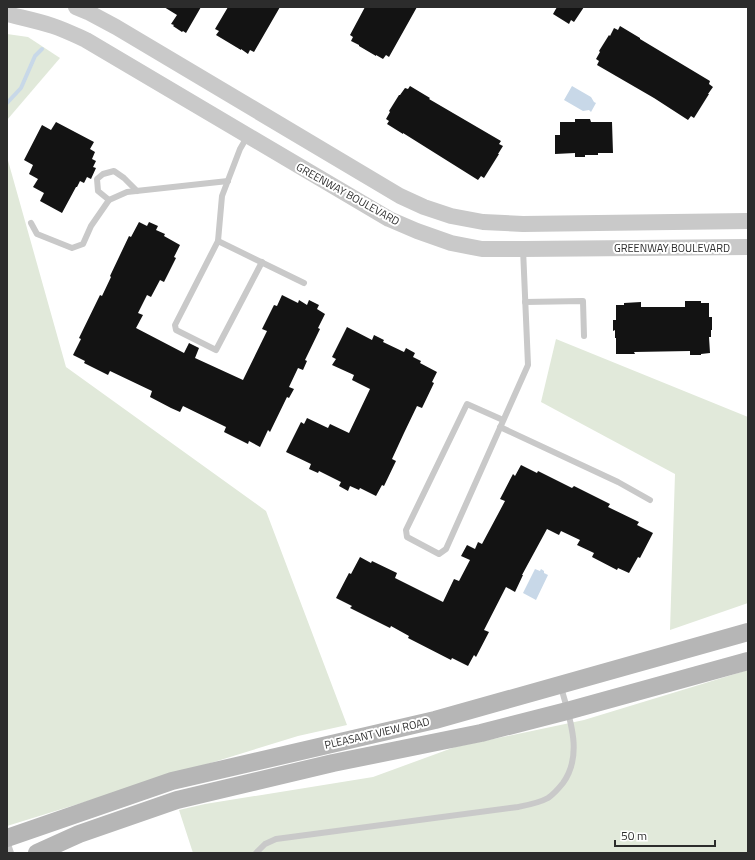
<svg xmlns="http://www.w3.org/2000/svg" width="755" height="860" viewBox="0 0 755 860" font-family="'Titillium Web',sans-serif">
<rect width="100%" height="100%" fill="#fff"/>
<!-- green -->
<g fill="#e1e9da">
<polygon points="7,34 28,37 60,58 7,120"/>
<polygon points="7,157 66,367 266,511 347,725 298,736 7,826"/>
<polygon points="556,339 748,417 748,603 670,630 675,474 541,402"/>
<polygon points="748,670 748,853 193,853 179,810 205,804 373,777 455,747 584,720"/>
</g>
<!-- water -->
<g fill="#c8d8e8">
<polygon points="572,86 591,97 594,102 596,103 591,112 589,110 583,111 564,100"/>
<polygon points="535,569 540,571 541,569 544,571 544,573 548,575 536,600 523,593"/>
</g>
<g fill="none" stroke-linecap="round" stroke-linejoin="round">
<!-- stream -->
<polyline stroke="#c8d8e8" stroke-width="4" points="7,103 21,88 35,56 42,49"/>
</g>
<!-- building -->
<g fill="#131313">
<polygon points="164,7 201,7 186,33 183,31 182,32 173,26 174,25 171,24 177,15"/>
<polygon points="228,7 280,7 254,52 250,50 248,54 241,49 241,50 216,35 219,31 215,29"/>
<polygon points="365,7 417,7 389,57 386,55 383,59 376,55 376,56 359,46 359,45 351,41 353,37 350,35"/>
<polygon points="557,7 584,7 574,22 571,20 569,24 553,14"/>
<polygon points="620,26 640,38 640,39 710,81 709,84 713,87 708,94 709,94 694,118 691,116 688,120 654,98 597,65 599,61 596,59 600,52 599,51 609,35 610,36 614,28 618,30"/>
<polygon points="410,86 430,98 429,99 501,141 499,144 503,146 498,154 499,154 484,178 481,176 478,180 403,133 403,134 387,124 389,121 386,119 390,112 389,111 399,95 400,95 405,88 408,89"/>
<polygon points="575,119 590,119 591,122 612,122 613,153 598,153 598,155 585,155 585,157 575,157 575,153 555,154 555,135 560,135 560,122 575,122"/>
<polygon points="56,122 94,142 90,149 95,152 92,159 96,161 93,167 96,168 91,179 87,177 84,183 80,181 77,187 76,187 62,213 40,201 44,193 33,187 38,179 29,174 33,165 24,160 42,125 51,130"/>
<polygon points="139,222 147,226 149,222 158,226 156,230 165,234 164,236 180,245 174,257 176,258 164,282 160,280 151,297 147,295 138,313 143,315 136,328 184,353 189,343 199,348 195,358 243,380 267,331 262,329 274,305 277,306 282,295 298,303 299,300 307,305 309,300 319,305 317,309 325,314 318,328 320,329 305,360 307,361 303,370 298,368 289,387 294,389 289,398 287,397 270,432 268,430 260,447 249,441 248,444 224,432 226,427 183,406 180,412 171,408 150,397 152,391 110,371 108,375 84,363 85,361 73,355 81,339 79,338 100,295 102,296 111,277 110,276 129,236 131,237"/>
<polygon points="685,301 701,301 701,303 709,303 709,317 712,317 712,330 711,330 711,337 709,337 710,353 701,354 701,355 690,355 690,351 634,352 635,354 616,354 616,338 615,338 615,330 613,331 613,320 616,320 616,305 624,305 624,303 641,302 641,307 685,307"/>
<polygon points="347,327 372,340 374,335 384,340 383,342 404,352 406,348 415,353 413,357 421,361 420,363 437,372 432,382 434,383 422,408 417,406 404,433 392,459 396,461 384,486 382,485 376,496 360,488 359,490 350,486 348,491 339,486 341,482 319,471 318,473 309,469 311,464 286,452 301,422 304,424 307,418 328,428 330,424 349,433 370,389 352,380 354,375 332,365 336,359 332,357"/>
<polygon points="521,465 537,473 538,471 572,488 574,486 610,504 608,507 639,522 637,525 653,533 640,558 638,557 629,573 618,568 617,570 592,557 594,553 577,545 580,540 561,531 559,535 547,529 522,575 523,575 515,592 506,587 484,630 489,632 476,657 474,655 468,666 452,658 451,660 408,638 409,636 391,626 390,628 350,608 352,606 336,598 349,573 351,574 360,557 371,563 372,561 397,573 395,578 443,602 454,579 459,581 470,560 461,556 467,545 475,549 478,542 482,544 505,501 500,499 513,474 515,476"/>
</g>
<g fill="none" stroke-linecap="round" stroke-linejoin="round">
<!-- service -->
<g stroke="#c9c9c9" stroke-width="6">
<polyline points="247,137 240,149 222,196 218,241 304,283"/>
<polyline points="109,200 98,191 97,179 103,174 114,171 124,178 137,191"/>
<polyline points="31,223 37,234 72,248 83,244 91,226 109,200 127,192 228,181"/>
<polyline points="218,241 175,325 176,330 216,350 262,262"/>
<polyline points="525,302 583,301 584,336"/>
<polyline points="503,420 467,404 406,530 407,537 439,554 446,549 528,365 523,249"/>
<polyline points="500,427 618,482 650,500"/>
<polyline points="7,841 11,853"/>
<path d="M 256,853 L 265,844 L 276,839 L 518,807 C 528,805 539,803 548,798 C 554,794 559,788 563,783 C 584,754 569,717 561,687"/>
</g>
<!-- tertiary -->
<g stroke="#c9c9c9" stroke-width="16">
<polyline points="76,7 88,12 116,27 400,196 424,207 451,216 483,222 523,224 748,221"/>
<path d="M 7,14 C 23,18 38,21 53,26 C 65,30 75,35 86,40 L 389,219 L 417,231 L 451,243 L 482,249 L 523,249 L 748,247"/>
</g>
<!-- secondary -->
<g stroke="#b6b6b6" stroke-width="18">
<polyline points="7,838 172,781 435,720 748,632"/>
<polyline points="37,853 79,834 177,800 333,763 481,733 567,711 748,661"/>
</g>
</g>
<g text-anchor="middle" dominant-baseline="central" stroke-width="4" stroke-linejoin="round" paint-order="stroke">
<!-- street labels -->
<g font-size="11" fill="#2c2c2c" stroke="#fff">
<text transform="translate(348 194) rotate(29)">GREENWAY BOULEVARD</text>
<text x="672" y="248">GREENWAY BOULEVARD</text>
<text transform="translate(377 733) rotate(-13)">PLEASANT VIEW ROAD</text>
</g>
</g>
<!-- border -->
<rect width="755" height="860" fill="none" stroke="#2c2c2c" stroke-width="16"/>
<!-- scale -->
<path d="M615 840v6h100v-6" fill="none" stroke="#2c2c2c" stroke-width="2"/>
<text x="621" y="840" font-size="12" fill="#2c2c2c" stroke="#ffffff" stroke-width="3" paint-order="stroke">50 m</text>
</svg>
